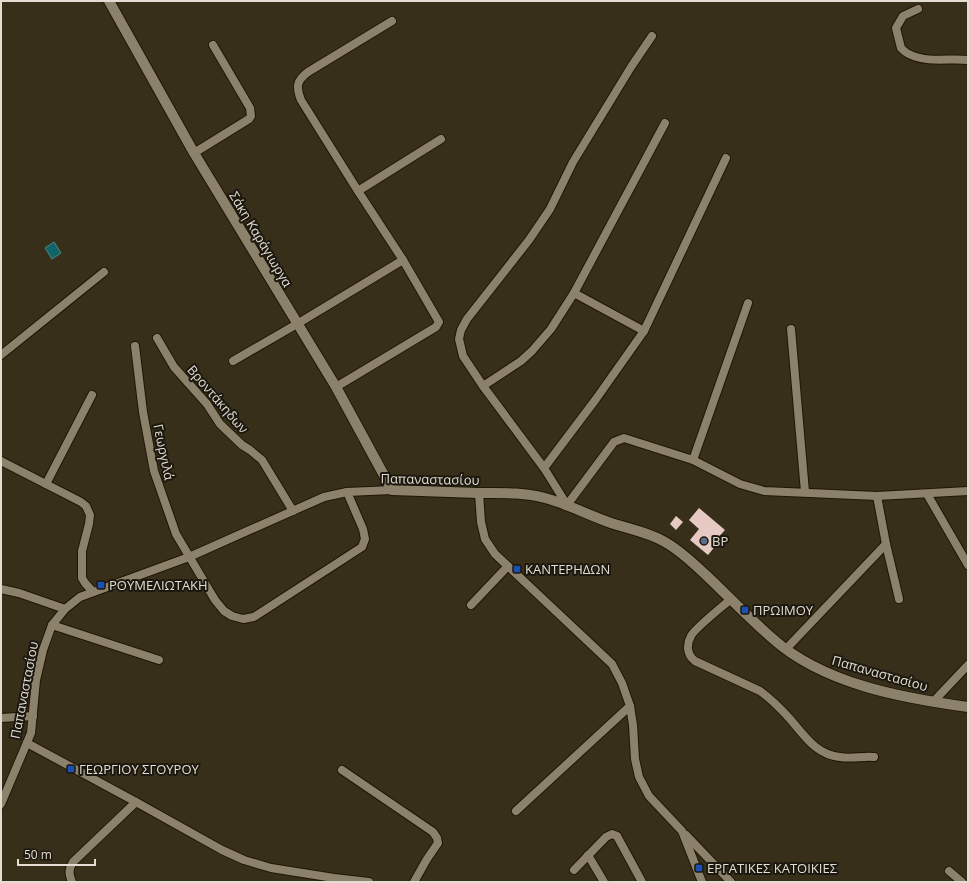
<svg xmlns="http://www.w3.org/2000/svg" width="969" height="883" viewBox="0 0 969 883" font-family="'Open Sans',sans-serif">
<rect width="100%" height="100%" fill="#382f1b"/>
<!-- water -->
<polygon fill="#106467" stroke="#4f8886" points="54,242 61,253 52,259 45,248"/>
<!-- building -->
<g fill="#e7c9c4">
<polygon points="699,508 725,530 714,542 717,544 708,555 690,540 699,529 689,520"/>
<polygon points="676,516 683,522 676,530 670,524"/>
</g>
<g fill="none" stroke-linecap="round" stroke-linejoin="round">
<defs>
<g id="minor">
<path d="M 918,9 L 903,16 L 896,28 L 901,48 C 904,51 908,54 911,55 C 928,63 950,58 968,60"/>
<polyline points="652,36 631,67 573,162 550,209 529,240 467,319 461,330 459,339 463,356 483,386 544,468 567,505 614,442 624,438 693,460 740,484 764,491 877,496 968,491"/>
<polyline points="194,153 249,119 251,116 250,108 213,45"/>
<polyline points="358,191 441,139"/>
<polyline points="574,293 644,331"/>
<polyline points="791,329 805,492"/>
<polyline points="157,338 174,367 207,404 220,424 242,445 250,450 262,460 293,511"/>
<polyline points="135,346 143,412 154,471 176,534 215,600 224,611 232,616 243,619 254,617 362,547 365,539 363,529 347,492"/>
<polyline points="1,355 104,272"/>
<polyline points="233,361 297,324 403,260"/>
<polyline points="483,386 521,361 532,351 551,329 574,293 665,123"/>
<path d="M 336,387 L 436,327 L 439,322 L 403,260 L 358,191 L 301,100 C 296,87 296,81 308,72 L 392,21"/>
<polyline points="693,460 748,303"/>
<polyline points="1,461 81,502 86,506 90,515 89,524 82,551 82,578 85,583 93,592"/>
<polyline points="544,468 596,399 644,331 726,158"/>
<polyline points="46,484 92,395"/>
<polyline points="479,493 481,522 485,539 495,554 612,664 622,683 630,706 633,725 635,759 639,777 649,796 682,831 702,882"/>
<polyline points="927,494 968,565"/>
<polyline points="877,496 886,544 899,599"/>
<polyline points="1,589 19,593 65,609"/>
<path d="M 731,599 C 723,606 694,629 691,636 C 686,645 687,655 695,661 L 760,691 C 771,699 781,709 790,719 C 804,735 816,755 840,757 C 851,759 862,756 874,757"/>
<polyline points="471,605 508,566"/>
<polyline points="52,625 159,660"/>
<polyline points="786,649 886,544"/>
<polyline points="933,702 968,665"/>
<polyline points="1,718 33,716"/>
<polyline points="27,743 136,802 222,850 244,860 271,868 334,878 369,882"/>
<polyline points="342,770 433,832 437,838 438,843 427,859 414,882"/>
<polyline points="1,804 31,733 36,680 43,650 52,625 65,609 80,597 189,557 324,497 347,492 392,490"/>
<polyline points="516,811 630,706"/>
<polyline points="686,835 731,882"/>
<polyline points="588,855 604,882"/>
<polyline points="574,870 606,837 612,834 617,836 642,882"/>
<polyline points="949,871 962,882"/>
<path d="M 72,882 C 69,874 68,870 73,862 L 136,802"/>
</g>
<path id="tertiary" d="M 109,1 L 194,153 L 336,387 L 392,490 C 421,491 450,492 478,493 C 501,493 523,492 545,498 C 568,504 588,515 611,523 C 629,529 648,532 665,542 C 681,551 694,564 707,576 C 729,597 749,618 772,638 C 823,684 902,698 968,707"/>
</defs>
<!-- minor casing -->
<use href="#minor" stroke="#1f1704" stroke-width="10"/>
<!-- tertiary casing -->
<use href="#tertiary" stroke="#1f1704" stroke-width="12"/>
<!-- minor -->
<use href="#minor" stroke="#8c816a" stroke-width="8"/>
<!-- tertiary -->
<use href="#tertiary" stroke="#8c816a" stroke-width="10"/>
</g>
<!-- markers -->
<circle fill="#5c6f8a" stroke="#1c180f" stroke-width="1.5" cx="704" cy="541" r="4"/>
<g fill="#1a4fb4" stroke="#1c180f" stroke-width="1.5">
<rect x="513" y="565" width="8" height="8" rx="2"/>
<rect x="97" y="581" width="8" height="8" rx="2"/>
<rect x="741" y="606" width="8" height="8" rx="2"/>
<rect x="67" y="765" width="8" height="8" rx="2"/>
<rect x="695" y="864" width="8" height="8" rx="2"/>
</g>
<g text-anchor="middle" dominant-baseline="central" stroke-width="4" stroke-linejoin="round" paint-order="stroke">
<!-- street labels -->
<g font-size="13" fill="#e2ddd0" stroke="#1c180f">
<text transform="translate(261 239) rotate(59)">Σάκη Καράγιωργα</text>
<text transform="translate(218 399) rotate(49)">Βροντάκηδων</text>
<text transform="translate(164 452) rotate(78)">Γεωργιλά</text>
<text transform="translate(430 479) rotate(1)">Παπαναστασίου</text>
<text transform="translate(880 673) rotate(16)">Παπαναστασίου</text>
<text transform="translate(24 690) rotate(-79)">Παπαναστασίου</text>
</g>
<!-- poi labels -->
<g font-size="13" fill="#e2ddd0" stroke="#1c180f" text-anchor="start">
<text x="712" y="541">BP</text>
<text x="525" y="569">ΚΑΝΤΕΡΗΔΩΝ</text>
<text x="109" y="585">ΡΟΥΜΕΛΙΩΤΑΚΗ</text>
<text x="753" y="610">ΠΡΩΙΜΟΥ</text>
<text x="79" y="769">ΓΕΩΡΓΙΟΥ ΣΓΟΥΡΟΥ</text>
<text x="707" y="868">ΕΡΓΑΤΙΚΕΣ ΚΑΤΟΙΚΙΕΣ</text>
</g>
</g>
<!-- border -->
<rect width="969" height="883" fill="none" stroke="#e2ddd0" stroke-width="4"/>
<!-- scale -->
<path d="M18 859v6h77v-6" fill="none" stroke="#e2ddd0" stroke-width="2"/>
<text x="24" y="859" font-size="12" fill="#e2ddd0" stroke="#1c180f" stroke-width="3" paint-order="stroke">50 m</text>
</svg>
